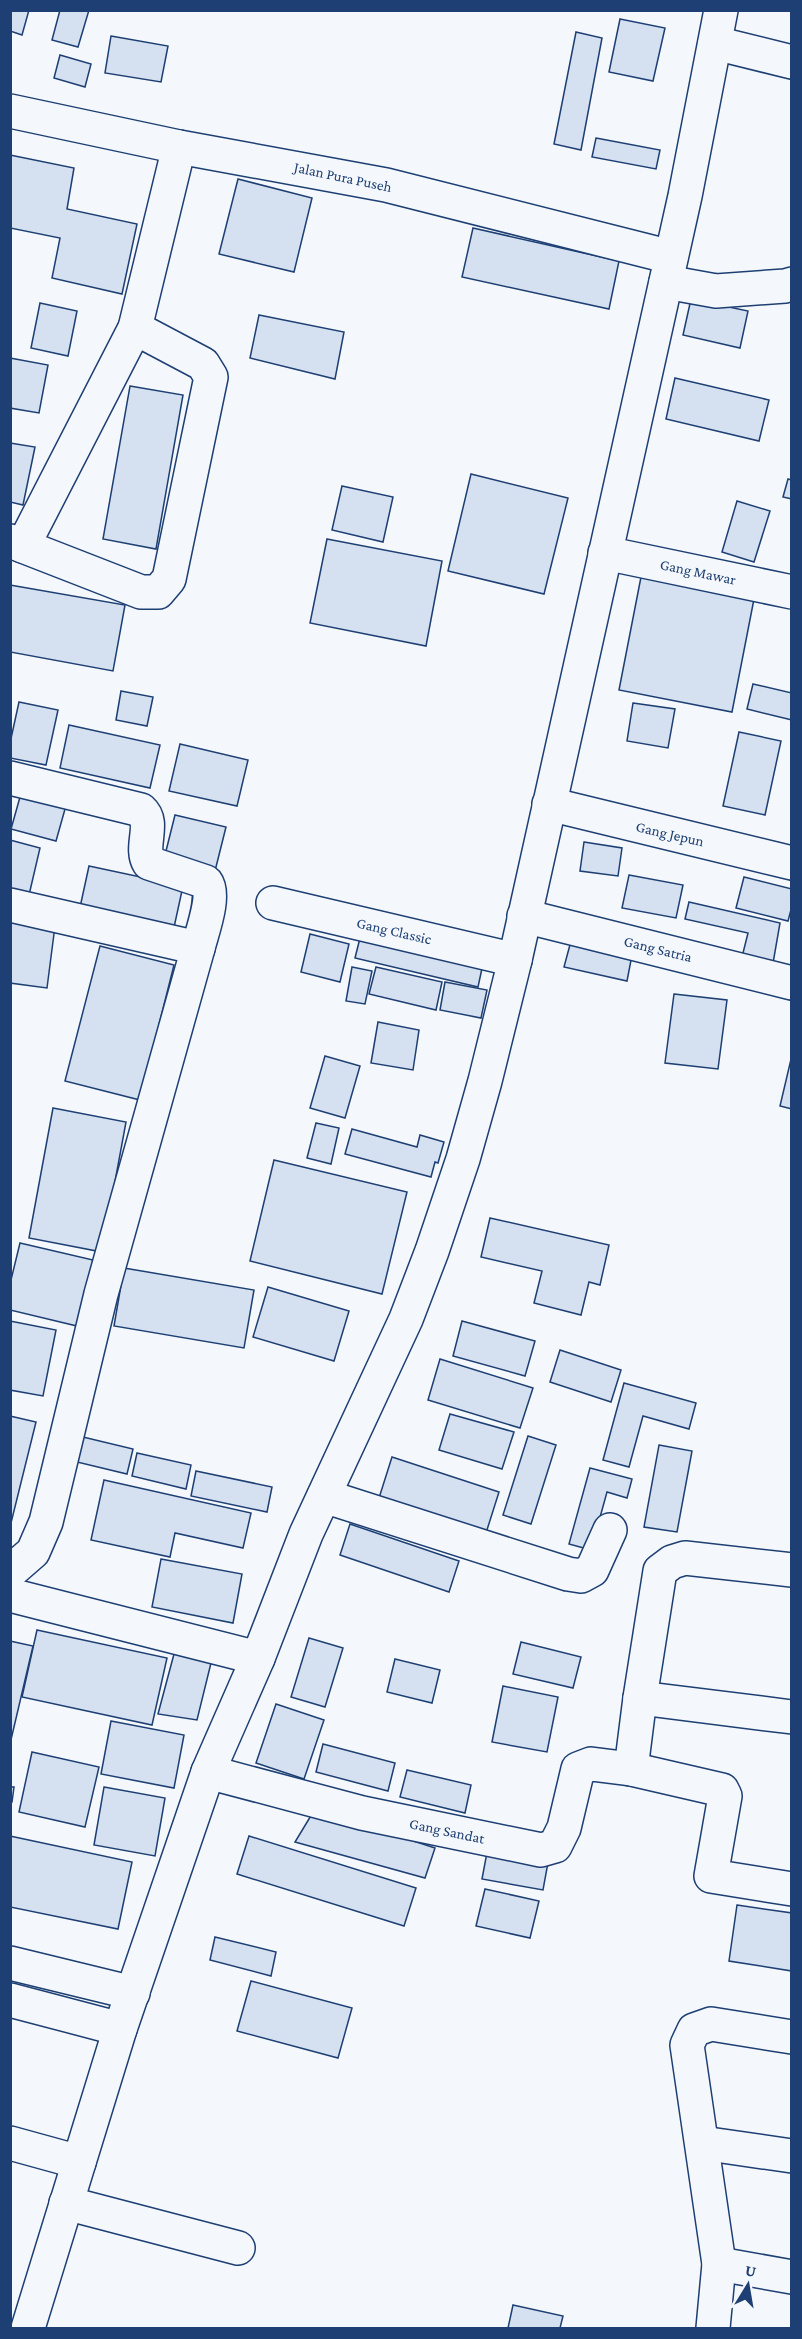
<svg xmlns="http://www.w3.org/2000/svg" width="802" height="2339" viewBox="0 0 802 2339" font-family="'Crimson Pro',serif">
<rect width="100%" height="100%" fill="#f4f7fb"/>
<!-- building -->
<g fill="#d5e0f0" stroke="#1d3f73" stroke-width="1.5">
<polygon points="10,10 29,10 22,35 10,31"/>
<polygon points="60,10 89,10 78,47 52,40"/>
<polygon points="620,19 665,28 653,81 609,72"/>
<polygon points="576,32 602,38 581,150 554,144"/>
<polygon points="111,36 168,46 161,82 105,73"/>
<polygon points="60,55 91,64 85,87 54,78"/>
<polygon points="596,138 660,150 656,169 592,157"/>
<polygon points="10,155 74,168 67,209 137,224 122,294 52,278 60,238 10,228"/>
<polygon points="238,179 312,198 294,272 219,254"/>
<polygon points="473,228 619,261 609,309 462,277"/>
<polygon points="691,299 748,311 740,348 683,335"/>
<polygon points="40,303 77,311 68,356 31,348"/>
<polygon points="259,315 344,332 335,379 250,358"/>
<polygon points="10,358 48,365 39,413 10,408"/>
<polygon points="675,378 769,400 759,441 666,419"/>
<polygon points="130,386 183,395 156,549 103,539"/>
<polygon points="10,443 35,447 23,505 10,502"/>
<polygon points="471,474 568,498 544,594 448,571"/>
<polygon points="788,479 792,480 792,499 783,497"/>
<polygon points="342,486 393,497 383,542 332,530"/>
<polygon points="737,501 770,511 754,562 722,552"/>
<polygon points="327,539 442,561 426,646 310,623"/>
<polygon points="641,577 754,599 732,712 619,690"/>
<polygon points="10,585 125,605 113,671 10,652"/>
<polygon points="753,684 792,693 792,720 747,709"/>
<polygon points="121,691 153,697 147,726 116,720"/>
<polygon points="19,702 58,710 46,765 10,758 10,743"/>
<polygon points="633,703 675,709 668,748 627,741"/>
<polygon points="69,725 160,745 150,788 60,768"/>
<polygon points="739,732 781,741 765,815 723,806"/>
<polygon points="180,744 248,760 237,806 169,791"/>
<polygon points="22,790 67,802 56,841 11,829"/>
<polygon points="175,815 226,827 213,879 162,867"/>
<polygon points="10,840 40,848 29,895 10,891"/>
<polygon points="584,842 622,848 618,876 580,871"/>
<polygon points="89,866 183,886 173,932 79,912"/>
<polygon points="629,875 683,885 676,918 622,908"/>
<polygon points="744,877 792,889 792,906 788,921 736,908"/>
<polygon points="689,902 780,923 772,969 741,961 748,933 685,919"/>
<polygon points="10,920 55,926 47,988 10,983"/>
<polygon points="362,930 484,959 478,987 355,958"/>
<polygon points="310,934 349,944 340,982 301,972"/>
<polygon points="571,941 632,955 627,981 564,967"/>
<polygon points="100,946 174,965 140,1100 65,1081"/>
<polygon points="352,967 372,971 365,1004 346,1001"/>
<polygon points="376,967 442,982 436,1010 369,994"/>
<polygon points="445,982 487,990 481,1018 440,1010"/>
<polygon points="674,994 727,1000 718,1069 665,1063"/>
<polygon points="378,1022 419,1030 413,1070 371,1063"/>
<polygon points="792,1055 792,1109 780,1106"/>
<polygon points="325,1056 360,1066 345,1118 310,1108"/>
<polygon points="53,1108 126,1122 102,1252 29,1238"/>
<polygon points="316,1123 339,1128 331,1164 307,1158"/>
<polygon points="352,1129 417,1147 420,1135 444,1142 438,1163 435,1162 431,1177 345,1154"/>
<polygon points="274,1160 407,1192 382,1294 250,1261"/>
<polygon points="490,1218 609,1245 600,1285 589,1282 581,1315 534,1303 542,1271 481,1257"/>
<polygon points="20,1243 93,1260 77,1326 10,1310 10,1284"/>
<polygon points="124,1268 254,1290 244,1348 114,1326"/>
<polygon points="268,1287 349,1311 334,1361 253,1337"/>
<polygon points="10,1321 56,1330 43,1396 10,1390"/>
<polygon points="462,1321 535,1341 525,1376 453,1356"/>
<polygon points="560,1350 621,1370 611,1402 550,1382"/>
<polygon points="440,1359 533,1388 520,1428 428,1400"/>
<polygon points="624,1383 696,1403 689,1429 643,1416 629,1467 603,1460"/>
<polygon points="450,1414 514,1432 502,1469 439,1450"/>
<polygon points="10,1416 36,1422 10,1527"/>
<polygon points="528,1436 556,1445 531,1524 503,1515"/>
<polygon points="83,1437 133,1449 127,1474 77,1462"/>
<polygon points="659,1445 692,1451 677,1532 644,1527"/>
<polygon points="137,1453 191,1465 186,1489 132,1476"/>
<polygon points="392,1457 499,1492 486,1533 379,1498"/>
<polygon points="590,1468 632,1479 627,1498 607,1492 591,1550 569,1544"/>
<polygon points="196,1471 272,1487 267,1512 191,1496"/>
<polygon points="104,1480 251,1513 243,1548 175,1533 170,1557 91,1540"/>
<polygon points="350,1524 459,1561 449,1592 340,1555"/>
<polygon points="161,1559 242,1574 233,1623 152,1607"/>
<polygon points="37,1630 167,1658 152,1725 22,1697"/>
<polygon points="309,1638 343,1648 325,1707 291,1697"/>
<polygon points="10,1641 33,1646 10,1744"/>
<polygon points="521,1642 581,1657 573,1688 513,1674"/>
<polygon points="174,1654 211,1663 197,1720 158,1714"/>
<polygon points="395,1659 440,1670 432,1703 387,1692"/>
<polygon points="503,1686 558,1697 547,1752 492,1742"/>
<polygon points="276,1704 324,1720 304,1779 256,1763"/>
<polygon points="111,1721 184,1735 174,1788 101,1774"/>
<polygon points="323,1744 395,1763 388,1791 316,1772"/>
<polygon points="32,1752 99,1767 85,1827 19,1812"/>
<polygon points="407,1770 471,1785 465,1813 400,1797"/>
<polygon points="10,1787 14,1787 12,1802 10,1802"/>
<polygon points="104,1787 165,1798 155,1856 94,1845"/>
<polygon points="315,1809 435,1848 425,1878 295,1842"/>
<polygon points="10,1836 132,1862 118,1929 10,1907"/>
<polygon points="249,1836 416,1888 404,1926 237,1874"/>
<polygon points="488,1847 549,1857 543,1890 482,1879"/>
<polygon points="485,1889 539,1901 530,1938 476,1926"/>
<polygon points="737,1905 792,1913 792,1971 729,1961"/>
<polygon points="215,1937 276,1952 271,1976 210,1960"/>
<polygon points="251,1981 352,2008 338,2058 237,2031"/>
<polygon points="513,2305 563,2316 560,2328 508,2328"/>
</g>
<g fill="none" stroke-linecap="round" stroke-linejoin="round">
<defs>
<g id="minor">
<polyline points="715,43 792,62"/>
<polyline points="10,111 179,147 386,185 671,257"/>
<polyline points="666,282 716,291 785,286 792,284"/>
<polyline points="10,541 141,592 158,592 169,579 211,377 203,364 135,328"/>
<polyline points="23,546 135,328 179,147"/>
<polyline points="605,553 792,592"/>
<path d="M 10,778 L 141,810 C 156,823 139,847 149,863 L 206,882 C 216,895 202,932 198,948"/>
<polyline points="549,804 792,863"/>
<polyline points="273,903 515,960"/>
<polyline points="10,905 198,948 101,1294 46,1522 33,1552 10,1572"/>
<polyline points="524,916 792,983"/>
<polyline points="324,1496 568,1574 581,1576 592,1570 610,1530"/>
<polyline points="10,1595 258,1658"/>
<polyline points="640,1698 792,1717"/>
<polyline points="631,1769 640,1698 660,1571 672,1562 685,1558 792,1570"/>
<polyline points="208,1772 362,1813 541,1850 555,1846 564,1828 578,1769 591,1764 631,1769 722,1790 725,1796 711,1876 792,1889"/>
<polyline points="10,1963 133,1993"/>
<polyline points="10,2000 120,2029"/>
<polyline points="10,2143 79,2162"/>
<polyline points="702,2143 792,2156"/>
<polyline points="66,2203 238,2248"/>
<polyline points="719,2264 792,2277"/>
<polyline points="28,2328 120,2029 208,1772 258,1658 306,1534 406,1319 432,1251 463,1159 485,1081 515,960 685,196 721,10"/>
<polyline points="713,2328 719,2264 687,2045 694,2030 711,2024 792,2037"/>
</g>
</defs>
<!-- minor casing -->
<use href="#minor" stroke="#1d3f73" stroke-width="36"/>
<!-- minor -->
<use href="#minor" stroke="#f4f7fb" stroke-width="33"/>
</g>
<g text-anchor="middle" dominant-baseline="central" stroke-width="4.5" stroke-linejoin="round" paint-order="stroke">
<!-- street labels -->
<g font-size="15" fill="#1d3f73" stroke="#f4f7fb">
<text transform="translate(343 177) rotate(12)">Jalan Pura Puseh</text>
<text transform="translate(698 572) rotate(12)">Gang Mawar</text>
<text transform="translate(670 834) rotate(13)">Gang Jepun</text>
<text transform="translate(394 931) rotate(13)">Gang Classic</text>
<text transform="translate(658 949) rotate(14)">Gang Satria</text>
<text transform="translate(447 1831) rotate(12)">Gang Sandat</text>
</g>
</g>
<!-- border -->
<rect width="802" height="2339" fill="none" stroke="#1d3f73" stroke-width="24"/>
<!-- north arrow -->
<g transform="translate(748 2285) rotate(11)" stroke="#f4f7fb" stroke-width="4.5" paint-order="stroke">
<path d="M0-4.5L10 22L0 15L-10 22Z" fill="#1d3f73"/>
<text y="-9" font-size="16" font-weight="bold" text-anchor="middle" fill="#1d3f73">U</text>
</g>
</svg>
